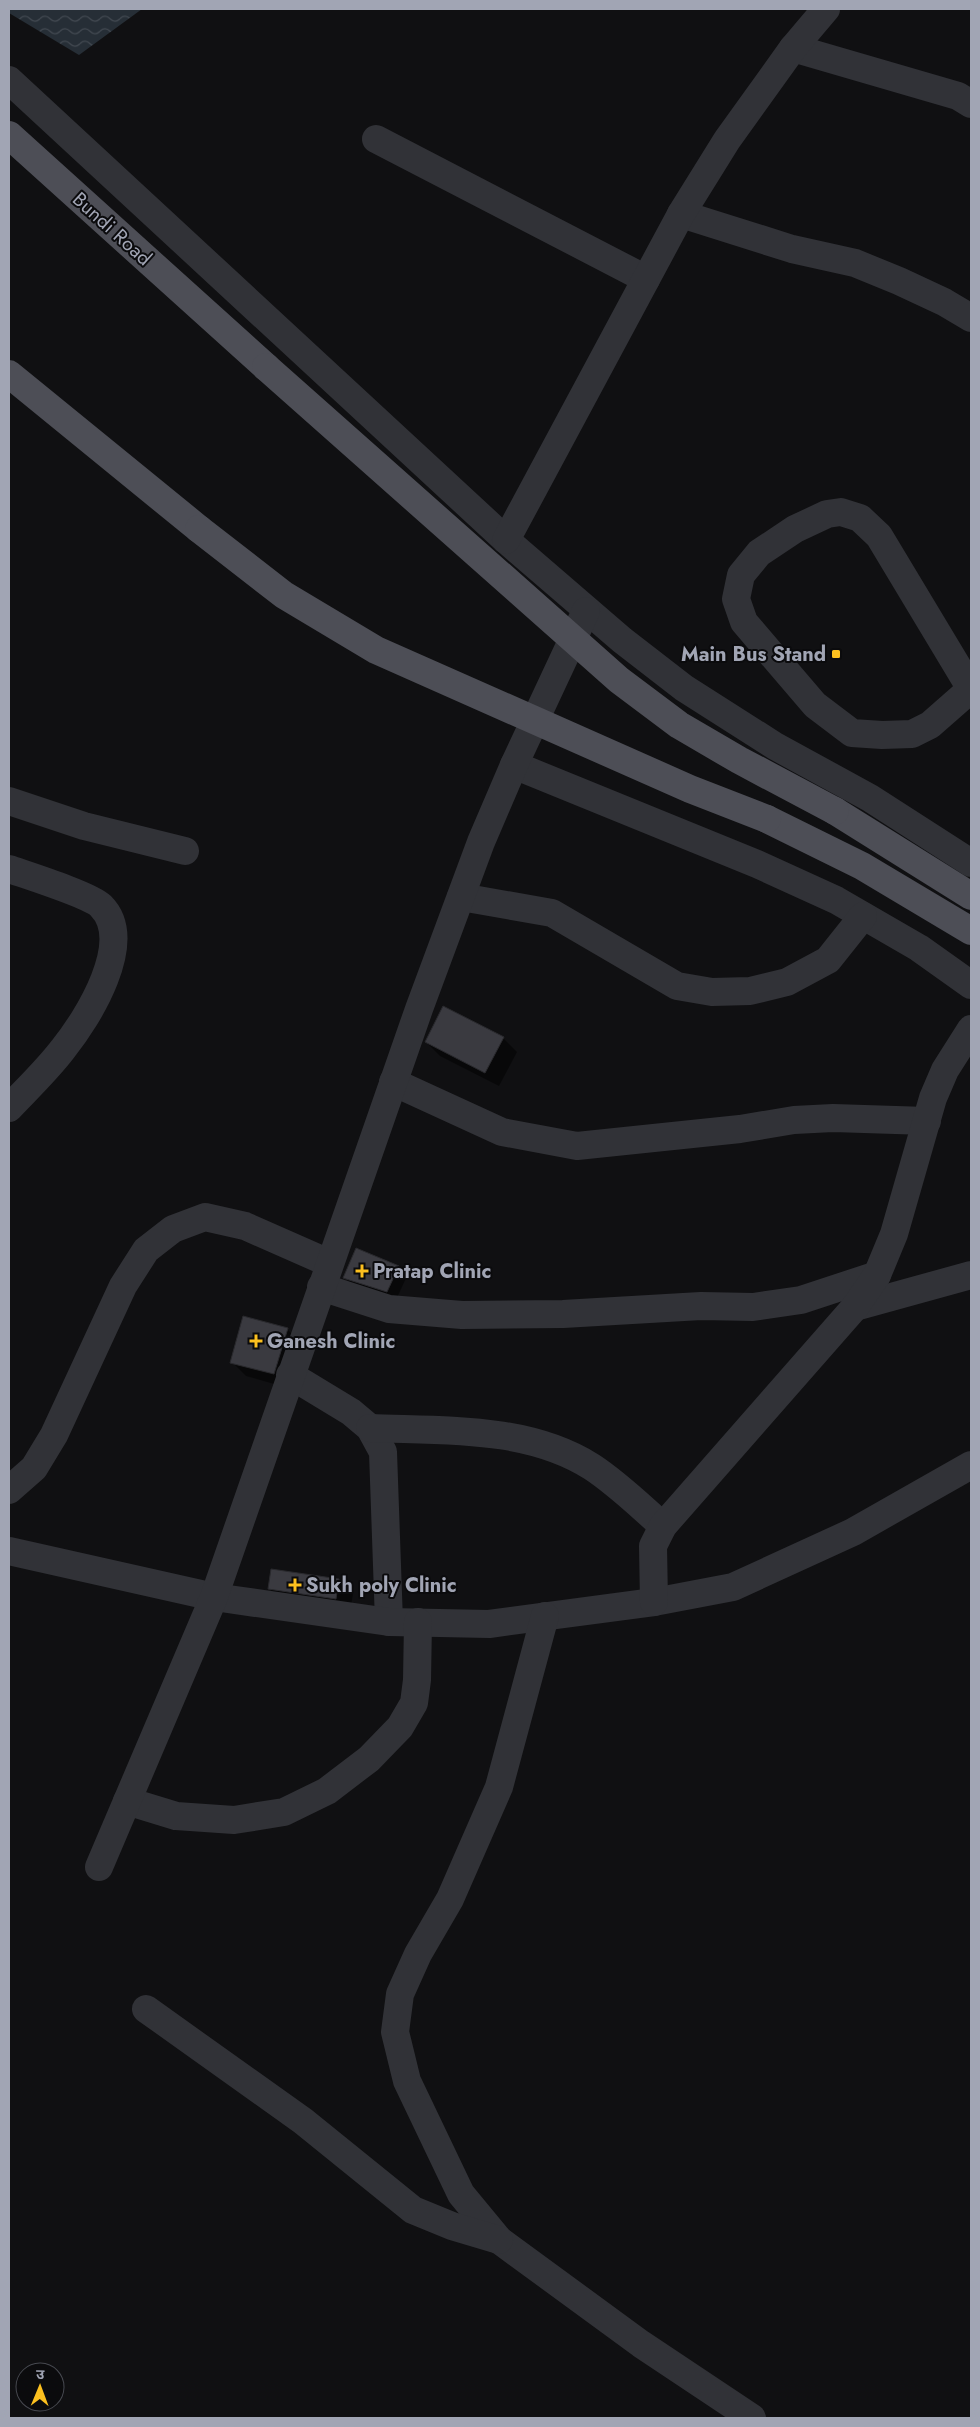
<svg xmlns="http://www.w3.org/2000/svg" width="980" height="2427" viewBox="0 0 980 2427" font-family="Jost,'Noto Sans Devanagari',sans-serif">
<defs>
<pattern id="water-waves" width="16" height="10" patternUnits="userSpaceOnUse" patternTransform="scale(1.25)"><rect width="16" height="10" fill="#262e36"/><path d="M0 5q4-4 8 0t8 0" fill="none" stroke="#424951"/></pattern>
</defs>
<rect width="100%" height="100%" fill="#101012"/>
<!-- water -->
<polygon fill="url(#water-waves)" points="9,9 142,9 79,55 9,13"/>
<!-- shadow -->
<g fill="#0007">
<polygon points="503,1038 517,1052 499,1086 440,1056 426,1042"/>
<polygon points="398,1267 407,1276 396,1300 354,1287 344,1277"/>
<polygon points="287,1329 301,1343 288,1388 246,1376 232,1362"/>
<polygon points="339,1580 353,1594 350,1612 283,1602 269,1588"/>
</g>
<!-- building -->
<g fill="#3a3a40" stroke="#2a2a2e">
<polygon points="443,1006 504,1037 485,1073 425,1042"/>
<polygon points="356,1248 399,1266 387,1292 343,1278"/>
<polygon points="243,1316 288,1328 274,1374 230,1363"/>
<polygon points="271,1569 339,1579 336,1599 268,1589"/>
</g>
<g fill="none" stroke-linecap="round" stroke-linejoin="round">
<!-- minor -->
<g stroke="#313237" stroke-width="28">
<polyline points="793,48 958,96 971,104"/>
<polyline points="9,80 506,540 622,640 684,688 775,746 870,798 971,863"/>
<polyline points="376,139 646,279"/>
<polyline points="681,214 792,249 855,263 899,281 944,302 971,318"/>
<polyline points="506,540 681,214 727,140 793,48 826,9"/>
<polyline points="971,689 930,725 912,734 882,735 852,733 815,705 744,622 736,599 741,575 759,553 795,529 827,514 841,512 860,518 879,536 971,689 971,690"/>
<polyline points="514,765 757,864 836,900 919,948 971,985"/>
<polyline points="9,801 84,826 185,851"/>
<path d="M 9,869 C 26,875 90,895 101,906 C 136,941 88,1018 63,1049 C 47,1070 27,1089 9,1108"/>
<polyline points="461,897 552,913 677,986 712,992 750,991 787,982 828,960 863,916"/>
<polyline points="393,1082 502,1132 577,1146 740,1129 794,1120 833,1118 927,1121"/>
<polyline points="321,1287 389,1309 462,1315 563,1314 701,1306 753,1307 801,1300 877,1275"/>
<polyline points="855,1307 971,1275"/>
<polyline points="290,1375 351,1412 370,1428 383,1452 389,1622"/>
<path d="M 370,1428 C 444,1431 528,1426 592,1467 C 618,1484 640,1506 663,1526"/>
<polyline points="9,1490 34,1468 54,1435 123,1286 146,1250 173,1229 205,1217 245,1226 329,1263"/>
<polyline points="9,1551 214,1597 389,1622 489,1624 654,1602 733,1587 853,1532 971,1465"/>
<polyline points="654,1602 653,1546 663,1526 855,1307 877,1275 894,1234 933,1098 945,1070 971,1029"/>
<polyline points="545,1616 499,1787 450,1899 418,1954 400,1994 395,2032 407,2081 461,2194 499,2240 641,2344 752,2418"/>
<polyline points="127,1801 176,1816 234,1820 284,1812 327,1791 369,1759 400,1727 414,1703 417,1680 418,1622"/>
<polyline points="99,1867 214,1597 419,1009 481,842 514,765 586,611"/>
<polyline points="146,2009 303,2121 413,2210 452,2226 499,2240"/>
</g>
<!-- major -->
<g stroke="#4d4e56" stroke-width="28">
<polyline points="9,135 266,367"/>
<polyline points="9,374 199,529"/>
<polyline points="835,811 971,896"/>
<polyline points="767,819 862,866 971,931"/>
</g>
<!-- major-bridge -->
<g stroke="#4d4e56" stroke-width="28">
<polyline points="266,367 619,680 679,725 739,760 835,811"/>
<polyline points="199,529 284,595 376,650 690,789 767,819"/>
</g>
</g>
<!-- markers -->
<g fill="#fcc01f" stroke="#0b0b0d" stroke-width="2">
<rect x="831" y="649" width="10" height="10" rx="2.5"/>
<path d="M359.5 1263.5h5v5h5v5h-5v5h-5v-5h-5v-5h5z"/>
<path d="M253.5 1333.5h5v5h5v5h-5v5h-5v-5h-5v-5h5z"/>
<path d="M292.5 1577.5h5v5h5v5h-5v5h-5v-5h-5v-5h5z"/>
</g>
<g text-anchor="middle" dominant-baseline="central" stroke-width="4" stroke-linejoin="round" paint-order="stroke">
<!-- street labels -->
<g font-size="20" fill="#a1a5b4" stroke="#0b0b0d">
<text transform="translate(112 229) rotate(42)">Bundi Road</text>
</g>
<!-- poi labels -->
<g font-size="20" font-weight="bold" fill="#a1a5b4" stroke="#0b0b0d" text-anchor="start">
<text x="826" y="654" text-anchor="end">Main Bus Stand</text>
<text x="373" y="1271">Pratap Clinic</text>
<text x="267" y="1341">Ganesh Clinic</text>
<text x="306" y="1585">Sukh poly Clinic</text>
</g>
</g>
<!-- border -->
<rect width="980" height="2427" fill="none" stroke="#a1a5b4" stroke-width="20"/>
<!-- north arrow -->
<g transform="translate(40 2387) rotate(1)"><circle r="24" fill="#0b0b0d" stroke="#474950"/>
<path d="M0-4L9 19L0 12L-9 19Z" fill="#fcc01f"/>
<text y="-8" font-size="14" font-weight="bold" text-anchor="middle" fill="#a1a5b4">उ</text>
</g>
</svg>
